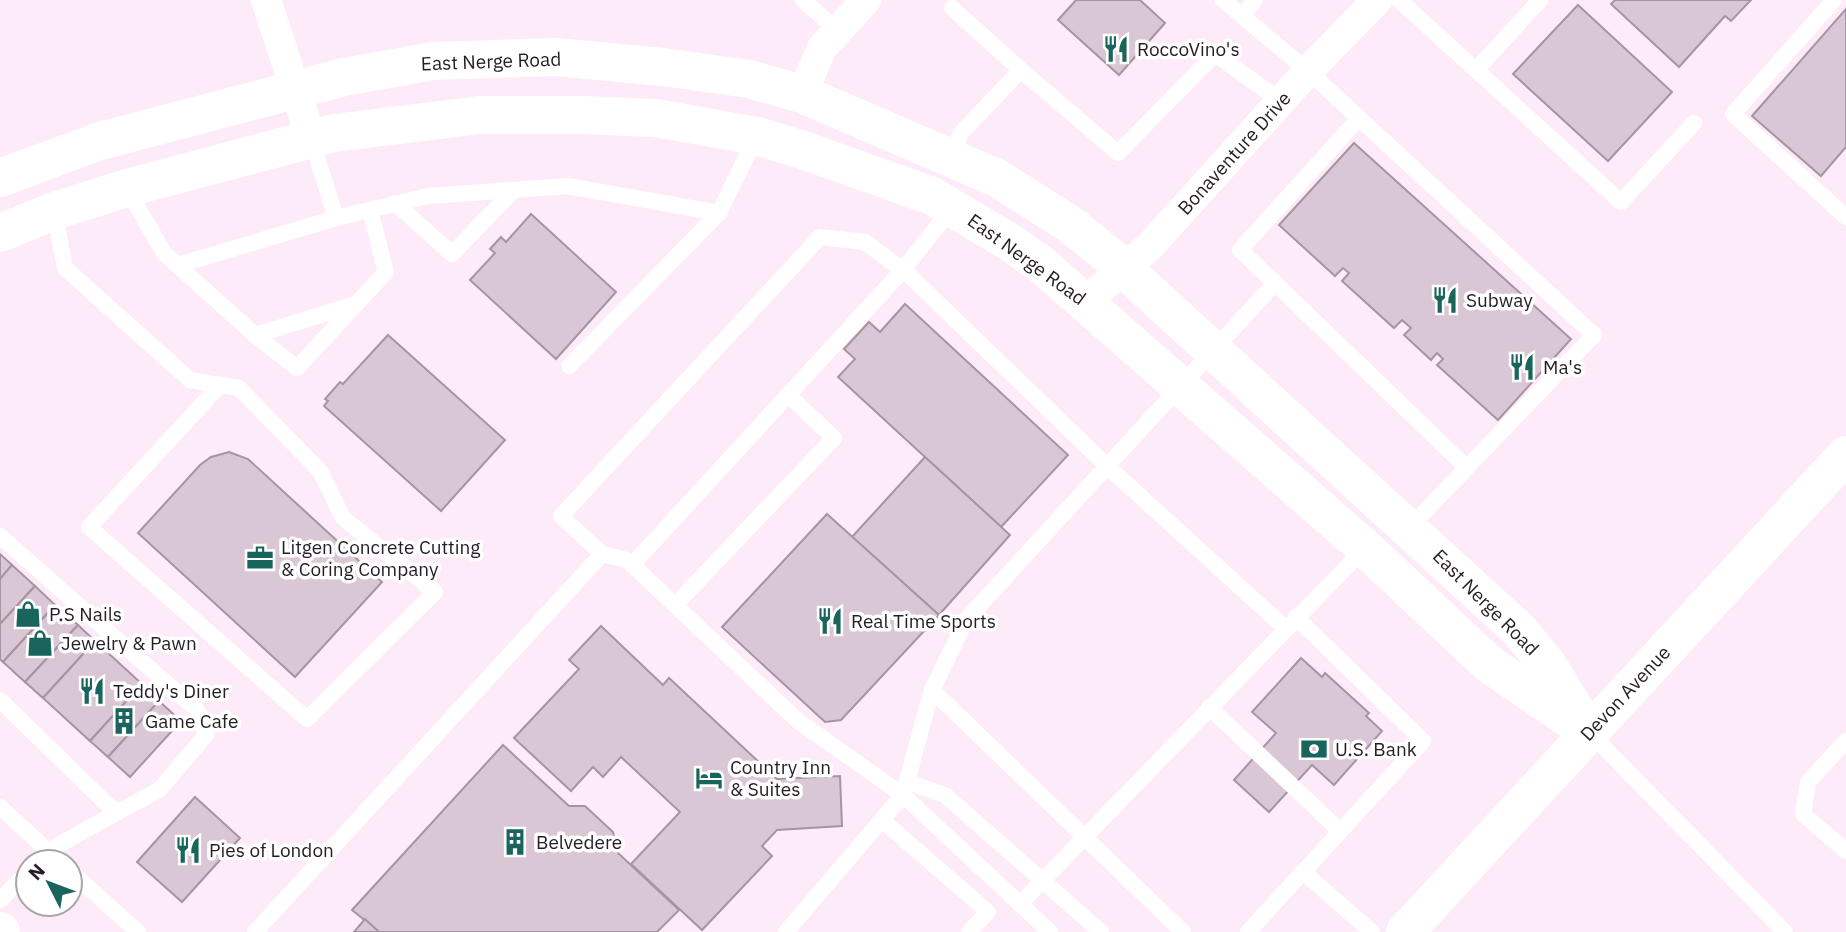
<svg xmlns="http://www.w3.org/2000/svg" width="1846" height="932" viewBox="0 0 1846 932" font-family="'IBM Plex Sans',sans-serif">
<rect width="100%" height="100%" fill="#feebfa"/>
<!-- building -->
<g fill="#dac7d6" stroke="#a694a2" stroke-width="2">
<polygon points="1076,0 1140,0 1165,23 1119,75 1058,20"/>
<polygon points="1615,0 1751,0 1731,21 1725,16 1679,67 1611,4"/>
<polygon points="1578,5 1672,92 1608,161 1513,74"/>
<polygon points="1846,9 1846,147 1821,176 1752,116"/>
<polygon points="1354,143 1571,339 1498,420 1437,365 1443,359 1437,353 1431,360 1404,335 1411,328 1402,320 1394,328 1342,281 1349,273 1343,268 1335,276 1279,225"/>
<polygon points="531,214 616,292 556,359 470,280 495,253 490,249 501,237 506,242"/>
<polygon points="905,304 1068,455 1001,527 838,377 855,359 844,349 869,322 880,332"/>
<polygon points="388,335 505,440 441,511 324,406 328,401 325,399 340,382 343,384"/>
<polygon points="229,452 248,459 382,582 295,677 138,533 200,465 211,457"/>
<polygon points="925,457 1010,535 939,615 852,537"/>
<polygon points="827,514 939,615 841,720 825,722 722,627"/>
<polygon points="0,554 12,565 0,579"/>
<polygon points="12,565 35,586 0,624 0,579"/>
<polygon points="35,586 55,605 3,662 0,659 0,624"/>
<polygon points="55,605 78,625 25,682 3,662"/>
<polygon points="78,625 95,641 43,698 25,682"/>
<polygon points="601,626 663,685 669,678 777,779 840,776 842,826 777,830 762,846 772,856 702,930 631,864 680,812 621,757 603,777 593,767 571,791 514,738 579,669 569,660"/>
<polygon points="95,641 142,684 90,741 43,698"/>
<polygon points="1301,658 1322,677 1325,673 1369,713 1366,716 1382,731 1334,785 1312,765 1269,812 1234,780 1276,733 1252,712"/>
<polygon points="142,684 159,701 108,757 90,741"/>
<polygon points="159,701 181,721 130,777 108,757"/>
<polygon points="503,745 569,806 585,806 613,832 618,853 679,910 657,932 379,932 352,910"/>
<polygon points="195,797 240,838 182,902 137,862"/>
<polygon points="365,919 379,932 354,932"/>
</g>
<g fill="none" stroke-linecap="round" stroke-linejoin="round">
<!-- lane -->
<g stroke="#fff" stroke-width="16">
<polyline points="803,0 838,31"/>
<polyline points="1223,0 1242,16"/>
<polyline points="1255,0 1242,16 1308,71 1594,335 1409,528"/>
<polyline points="1399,0 1621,202 1694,123"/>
<polyline points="1834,0 1733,114 1846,217"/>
<polyline points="952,8 1021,70"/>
<polyline points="1476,70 1540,0"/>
<polyline points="311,138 336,218"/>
<polyline points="951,156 961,133 1021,70 1118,153 1215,54 1281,101"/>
<polyline points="127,189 164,253 255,335 297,368 386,272 370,210"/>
<polyline points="395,203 452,254 512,192"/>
<polyline points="54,211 65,268 190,380 239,388 320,471 343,518 435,592 307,719 89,527 220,385"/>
<polyline points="178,265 336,218 428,196 568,186 719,213 756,137"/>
<polyline points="1275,283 1240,250 1359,118"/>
<polyline points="255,335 353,305"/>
<polyline points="569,366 719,213"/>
<polyline points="0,536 197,710 206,735 159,790 116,813 0,700"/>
<polyline points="602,554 561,516 820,237 865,242 910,276 1107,466 1285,628"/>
<polyline points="632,565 902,271 953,207"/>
<polyline points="675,605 834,438 788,395"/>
<polyline points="932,690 1183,932"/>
<polyline points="1209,707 1339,830"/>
<polyline points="1589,732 1785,932"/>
<polyline points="1846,741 1808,782 1803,814 1846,851"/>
<polyline points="907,782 945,795 1101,932"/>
<polyline points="0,807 60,862"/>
<polyline points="882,820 988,912 969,932"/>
<polyline points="37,862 48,851 116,813"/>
<polyline points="70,871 138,932"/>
<polyline points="1303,872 1372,932"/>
<polyline points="0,900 28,872"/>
<polyline points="1020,904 1365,548"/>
<polyline points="255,932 602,554 627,560 798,721 903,795 1050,932"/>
<polyline points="786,932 903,795 932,690 966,620 1275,283 1465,466"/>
<polyline points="1248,932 1423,741 1296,617"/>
</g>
<!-- street -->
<g stroke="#fff" stroke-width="30">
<polyline points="266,0 311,138"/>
<polyline points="802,94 822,48 866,0"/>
<polyline points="1086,301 1150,246 1308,71 1377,0"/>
</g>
<!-- secondary -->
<g stroke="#fff" stroke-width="38">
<polyline points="0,178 100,141 344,77 433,61 556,57 663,67 749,79 802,94 997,178 1071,225 1113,259 1520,631 1547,664 1589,732"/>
<polyline points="0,233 54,211 127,188 334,133 480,115 582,115 655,118 757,136 803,150 932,196 1011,243 1043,266 1365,548 1489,664 1578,725"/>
<polyline points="1405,932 1846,455"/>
</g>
<!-- primary -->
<polyline stroke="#fff" stroke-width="38" points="0,931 1,932"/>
</g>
<!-- icons -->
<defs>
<symbol id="restaurant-bare" viewBox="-9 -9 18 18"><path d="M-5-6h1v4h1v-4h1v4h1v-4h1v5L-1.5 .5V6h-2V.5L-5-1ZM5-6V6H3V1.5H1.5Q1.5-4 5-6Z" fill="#19645c" stroke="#fff" stroke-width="2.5" paint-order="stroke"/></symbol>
<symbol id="office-bare" viewBox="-9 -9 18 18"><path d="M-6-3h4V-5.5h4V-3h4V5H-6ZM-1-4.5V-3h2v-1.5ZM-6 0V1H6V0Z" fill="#19645c" stroke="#fff" stroke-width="2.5" paint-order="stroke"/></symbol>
<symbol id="shop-bare" viewBox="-9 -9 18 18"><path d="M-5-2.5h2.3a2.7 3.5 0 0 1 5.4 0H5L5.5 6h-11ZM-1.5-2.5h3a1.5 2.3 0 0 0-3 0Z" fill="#19645c" stroke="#fff" stroke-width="2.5" paint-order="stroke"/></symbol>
<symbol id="building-bare" viewBox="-9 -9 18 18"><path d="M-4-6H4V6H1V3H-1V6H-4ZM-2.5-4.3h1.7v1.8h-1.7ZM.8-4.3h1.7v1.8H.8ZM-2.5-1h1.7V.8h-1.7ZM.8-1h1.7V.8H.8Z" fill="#19645c" stroke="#fff" stroke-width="2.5" paint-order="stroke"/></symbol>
<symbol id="bank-bare" viewBox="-9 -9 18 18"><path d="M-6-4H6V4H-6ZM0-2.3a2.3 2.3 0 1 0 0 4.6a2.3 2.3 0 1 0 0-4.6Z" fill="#19645c" stroke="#fff" stroke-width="2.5" paint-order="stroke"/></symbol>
<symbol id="hotel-bare" viewBox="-9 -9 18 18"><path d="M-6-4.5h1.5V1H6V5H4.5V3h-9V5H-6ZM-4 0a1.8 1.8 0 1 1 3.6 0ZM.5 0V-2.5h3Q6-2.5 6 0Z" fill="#19645c" stroke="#fff" stroke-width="2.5" paint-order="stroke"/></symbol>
</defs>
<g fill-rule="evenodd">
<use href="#restaurant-bare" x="1097" y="30" width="38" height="38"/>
<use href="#restaurant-bare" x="1426" y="281" width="38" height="38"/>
<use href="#restaurant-bare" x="1503" y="348" width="38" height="38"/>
<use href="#office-bare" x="241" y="539" width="38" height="38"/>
<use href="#shop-bare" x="9" y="595" width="38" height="38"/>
<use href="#restaurant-bare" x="811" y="602" width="38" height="38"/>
<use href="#shop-bare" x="21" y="624" width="38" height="38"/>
<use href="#restaurant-bare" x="73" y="672" width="38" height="38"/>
<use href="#building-bare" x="105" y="702" width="38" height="38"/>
<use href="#bank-bare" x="1295" y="730" width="38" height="38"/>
<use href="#hotel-bare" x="690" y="759" width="38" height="38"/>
<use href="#building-bare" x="496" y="823" width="38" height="38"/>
<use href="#restaurant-bare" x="169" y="831" width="38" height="38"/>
</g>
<g text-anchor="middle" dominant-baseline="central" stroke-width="7" stroke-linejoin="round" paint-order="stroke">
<!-- poi labels -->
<g font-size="19" fill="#241d23" stroke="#fff" text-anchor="start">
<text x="1137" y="49">RoccoVino's</text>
<text x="1466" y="300">Subway</text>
<text x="1543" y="367">Ma's</text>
<text x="281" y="547">Litgen Concrete Cutting<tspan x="281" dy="22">&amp; Coring Company</tspan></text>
<text x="49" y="614">P.S Nails</text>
<text x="851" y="621">Real Time Sports</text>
<text x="61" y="643">Jewelry &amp; Pawn</text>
<text x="113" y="691">Teddy's Diner</text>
<text x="145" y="721">Game Cafe</text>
<text x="1335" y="749">U.S. Bank</text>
<text x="730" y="767">Country Inn<tspan x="730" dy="22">&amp; Suites</tspan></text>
<text x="536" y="842">Belvedere</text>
<text x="209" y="850">Pies of London</text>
</g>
<!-- street labels -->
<g font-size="19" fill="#241d23" stroke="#fff">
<text transform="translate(491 61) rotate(-2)">East Nerge Road</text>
<text transform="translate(1234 153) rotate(-48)">Bonaventure Drive</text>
<text transform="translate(1027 259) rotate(36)">East Nerge Road</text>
<text transform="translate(1486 602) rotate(45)">East Nerge Road</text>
<text transform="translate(1625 693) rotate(-47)">Devon Avenue</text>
</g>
</g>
<!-- north arrow -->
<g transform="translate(49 883) rotate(312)"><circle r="33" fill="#ffffff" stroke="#a7a5a7" stroke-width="2"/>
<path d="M0-5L12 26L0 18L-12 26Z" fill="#19645c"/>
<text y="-10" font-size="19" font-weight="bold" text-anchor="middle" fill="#241d23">N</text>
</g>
</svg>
